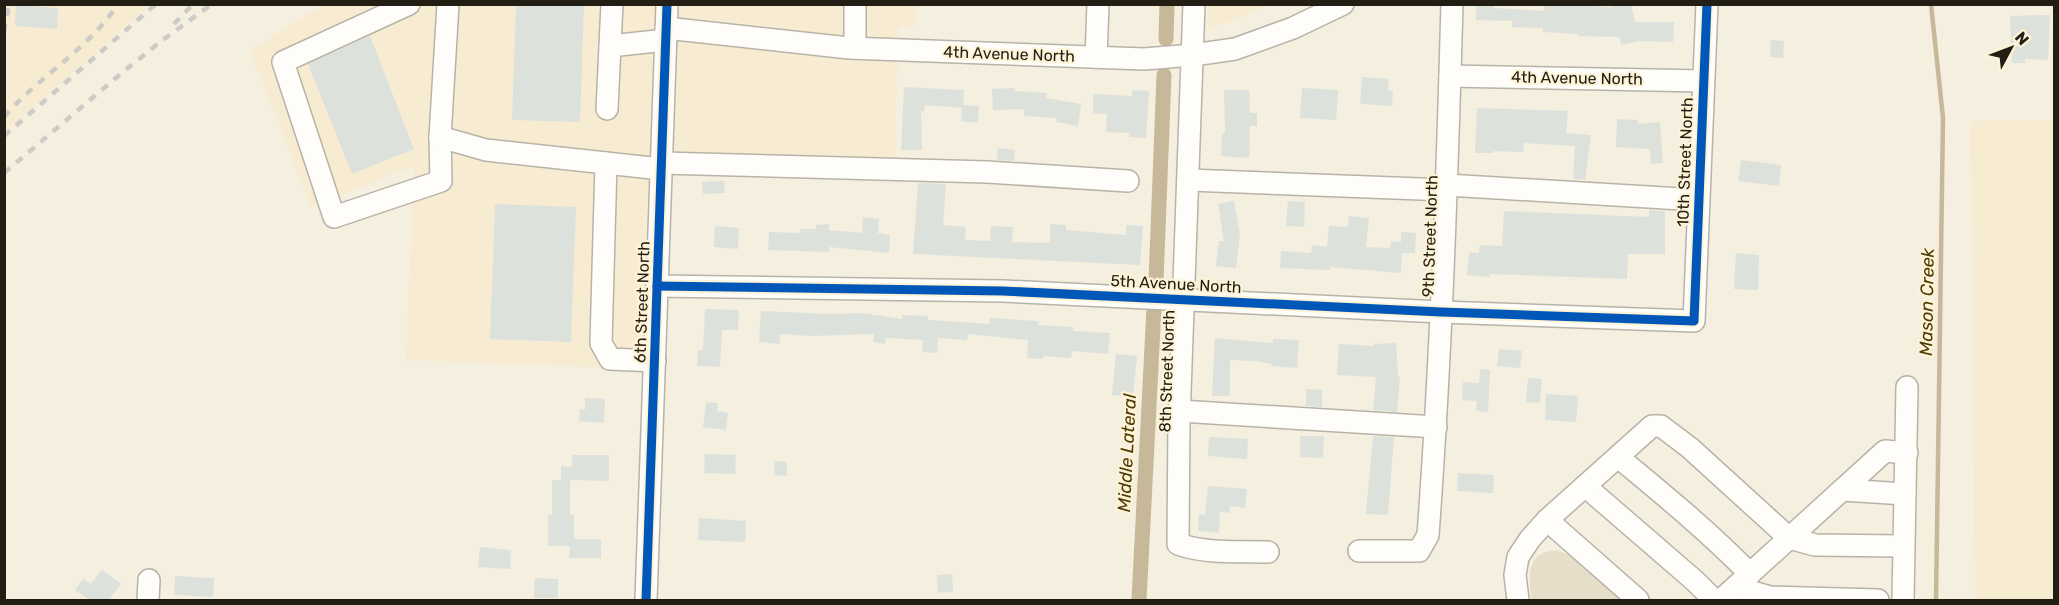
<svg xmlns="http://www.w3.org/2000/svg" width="2059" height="605" viewBox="0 0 2059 605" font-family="Rubik,sans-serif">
<rect width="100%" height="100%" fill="#f5efe0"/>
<!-- built -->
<g fill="#f7ecd2">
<polygon points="5,5 150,5 5,131"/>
<polygon points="330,5 917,5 916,26 899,27 894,166 649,157 643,369 406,360 414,166 311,207 250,50 310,13"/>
<polygon points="1209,5 1209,4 1268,5 1209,30"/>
<polygon points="2054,120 2054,600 1975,600 1970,121"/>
</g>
<!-- green -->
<path fill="#e7dec9" d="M 1557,550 L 1573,557 L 1624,600 L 1532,600 C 1528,576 1526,552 1557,550 Z"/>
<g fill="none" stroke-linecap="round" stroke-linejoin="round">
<!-- stream -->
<polyline stroke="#c6b898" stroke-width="4.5" points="1931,4 1943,118 1936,600"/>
<!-- canal -->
<g stroke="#c6b898" stroke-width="15">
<polyline points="1166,39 1167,4"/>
<polyline points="1156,281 1164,75"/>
<polyline points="1139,600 1154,308"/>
</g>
</g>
<!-- building -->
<g fill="#dce1dc">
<polygon points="516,4 584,4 580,122 512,120"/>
<polygon points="1476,4 1494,4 1494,8 1544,11 1544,4 1613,7 1612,4 1631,4 1635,22 1674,22 1673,42 1639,41 1621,45 1620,37 1578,36 1578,34 1543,32 1543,28 1512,27 1512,21 1476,20"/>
<polygon points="16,5 58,8 57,29 15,26"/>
<polygon points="2038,15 2050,15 2048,60 2025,59 2025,63 2012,63 2010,16"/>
<polygon points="370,36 414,149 352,174 308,64"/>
<polygon points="1771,40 1784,41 1783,58 1770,57"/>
<polygon points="1362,77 1389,79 1388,90 1393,91 1392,106 1360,104"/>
<polygon points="904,87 964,90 963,105 979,106 978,123 961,121 962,108 925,105 924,112 921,111 922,150 901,150"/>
<polygon points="1015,88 1015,91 1047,93 1046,98 1081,104 1078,126 1056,122 1057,118 1024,116 1024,109 993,110 992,89"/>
<polygon points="1302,88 1338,90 1336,120 1300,118"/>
<polygon points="1132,90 1149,91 1146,138 1129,137 1129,133 1106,132 1107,114 1093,113 1093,94 1132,96"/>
<polygon points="1224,90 1249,90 1250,113 1257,113 1257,126 1250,126 1249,158 1221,156 1222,133 1225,133"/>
<polygon points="1477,108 1568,111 1566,133 1591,135 1585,180 1573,179 1575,146 1524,143 1523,152 1494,151 1493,153 1475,153"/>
<polygon points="1617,119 1638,120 1638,124 1660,122 1663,163 1651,164 1650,149 1616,147"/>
<polygon points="998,148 1015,150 1014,161 997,160"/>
<polygon points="1741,160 1781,165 1779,186 1738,181"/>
<polygon points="724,181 725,193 703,194 702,182"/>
<polygon points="918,183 946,184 943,225 966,227 965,240 990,241 991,226 1013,227 1012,242 1050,243 1050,224 1066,225 1066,230 1126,235 1126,225 1143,226 1140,265 913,254"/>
<polygon points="1234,201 1240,235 1236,268 1216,266 1219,241 1224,241 1218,204"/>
<polygon points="1288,201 1305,202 1304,227 1286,226"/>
<polygon points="495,204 576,207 571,342 490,339"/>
<polygon points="1649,210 1665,211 1665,254 1628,254 1627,279 1490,274 1490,277 1467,275 1469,252 1479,253 1480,245 1502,246 1504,211 1649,217"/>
<polygon points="1349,216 1369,218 1366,247 1390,248 1391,241 1401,242 1401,232 1416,233 1415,253 1402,253 1401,273 1330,267 1330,270 1280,268 1281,251 1311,253 1312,245 1327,247 1329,226 1348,227"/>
<polygon points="863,217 879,219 878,233 890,235 889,253 829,247 829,252 768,250 769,232 800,233 800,229 816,229 816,225 829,224 829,230 862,233"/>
<polygon points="715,226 739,228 738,249 714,247"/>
<polygon points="1736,253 1759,255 1758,290 1734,289"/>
<polygon points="705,309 739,310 738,330 722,330 720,367 697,366 698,350 703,350"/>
<polygon points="761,311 830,314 862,313 902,319 902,315 928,316 928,320 990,324 990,318 1038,321 1038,325 1073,327 1073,331 1110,333 1108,354 1072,351 1071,358 1043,356 1043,359 1027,358 1028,340 968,334 967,340 938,338 937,353 922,352 923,340 886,338 885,344 873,342 874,334 811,336 780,334 780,344 759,342"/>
<polygon points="1215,338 1273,343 1273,339 1299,340 1297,368 1271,366 1272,364 1255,361 1230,360 1230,396 1212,396"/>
<polygon points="1396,343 1398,376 1400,376 1397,412 1373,410 1376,377 1337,375 1339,344 1374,346 1374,344"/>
<polygon points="1499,349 1522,351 1520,368 1497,366"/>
<polygon points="1116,354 1137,356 1133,397 1112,395"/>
<polygon points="1480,369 1490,370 1488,412 1476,411 1477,401 1462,400 1463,382 1479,383"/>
<polygon points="1528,378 1542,379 1540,403 1526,402"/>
<polygon points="1306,389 1322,390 1322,407 1306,406"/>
<polygon points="1546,394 1578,396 1576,422 1545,420"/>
<polygon points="585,398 605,399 604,423 579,421 580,409 585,410"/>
<polygon points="706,402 718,403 717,411 728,413 726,430 703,427"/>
<polygon points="1300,436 1324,436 1323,458 1300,457"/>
<polygon points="1373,436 1394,437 1388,515 1366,514"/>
<polygon points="1209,437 1248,439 1247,459 1208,456"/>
<polygon points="705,454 736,455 735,474 704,473"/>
<polygon points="572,455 609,455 609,481 570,480 570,515 574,515 574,539 601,539 601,558 569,558 570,546 548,546 548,515 552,515 552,480 561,480 561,466 572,467"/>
<polygon points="775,461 787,462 787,476 774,475"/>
<polygon points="1458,473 1494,475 1493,493 1457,491"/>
<polygon points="1208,486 1247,489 1245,508 1230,506 1229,513 1220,512 1219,533 1198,531 1199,514 1205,515"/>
<polygon points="699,518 746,521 745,542 698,540"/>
<polygon points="480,547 511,550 510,569 478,567"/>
<polygon points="102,570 121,584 109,600 89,600 75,590 83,579 91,584"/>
<polygon points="952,574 953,592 938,593 937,575"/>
<polygon points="175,576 214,578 213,597 174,595"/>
<polygon points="535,578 558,579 558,598 534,598"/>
</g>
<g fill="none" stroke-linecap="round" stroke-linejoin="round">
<defs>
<g id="minor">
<polyline points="409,4 283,62 334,217 441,181 440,137 448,4"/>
<polyline points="855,4 855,48"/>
<path d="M 1194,4 L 1179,420 L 1178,544 C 1206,554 1238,551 1268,552"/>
<polyline points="666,28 849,48 1144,59 1193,55 1235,49 1293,28 1343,4"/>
<polyline points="610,46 666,40"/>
<polyline points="1096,57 1098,4"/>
<polyline points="1450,76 1703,81"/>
<polyline points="607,109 612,4"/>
<polyline points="440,137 486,150 661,169"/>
<polyline points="606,163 601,343 610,359 655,361"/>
<polyline points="662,163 987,172 1128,181"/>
<polyline points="1189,180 1447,190"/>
<polyline points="1447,185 1698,200"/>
<polyline points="657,286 1003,291 1441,312 1694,321 1707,4"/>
<polyline points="1180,411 1436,427"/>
<path d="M 1618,457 C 1663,494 1709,532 1750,574"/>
<polyline points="1585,486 1695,581 1714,600"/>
<polyline points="1842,490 1905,494"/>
<polyline points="1547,520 1638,600"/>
<path d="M 1359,551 L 1419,551 L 1428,535 C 1441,359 1447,182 1452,4"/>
<polyline points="1736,587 1770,597 1878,600"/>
<polyline points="148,600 149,580"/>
<polyline points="646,600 667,4"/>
<polyline points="1518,600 1515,575 1518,557 1530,539 1547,520 1652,426 1661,426 1690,448 1789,538 1815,545 1903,546"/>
<polyline points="1721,600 1885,451 1907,453"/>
<polyline points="1903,600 1907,387"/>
</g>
</defs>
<!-- minor casing -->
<use href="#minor" stroke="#b7b3a7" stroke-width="24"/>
<!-- minor -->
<use href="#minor" stroke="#fefdfa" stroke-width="21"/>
<!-- rail -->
<g stroke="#cdcbc6" stroke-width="4.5" stroke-dasharray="8 8" stroke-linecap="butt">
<polyline points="174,24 193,4"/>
<polyline points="4,32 9,4"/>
<path d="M 4,117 C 39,76 88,50 118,4"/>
<polyline points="4,136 156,4"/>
<polyline points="4,173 117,77 160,42 212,4"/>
</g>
<defs>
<g id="cycleway">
<polyline points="657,286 1003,291 1441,312 1694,321 1707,4"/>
<polyline points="646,600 667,4"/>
</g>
</defs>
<!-- cycleway casing -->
<use href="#cycleway" stroke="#fef3d7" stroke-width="13"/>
<!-- cycleway -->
<use href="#cycleway" stroke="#0057b8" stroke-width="9"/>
</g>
<g text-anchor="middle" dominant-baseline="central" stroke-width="4.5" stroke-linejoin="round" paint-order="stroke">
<!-- street labels -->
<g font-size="16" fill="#221e13" stroke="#fef3d7">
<text transform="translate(1009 54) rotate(2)">4th Avenue North</text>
<text transform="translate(1577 78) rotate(1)">4th Avenue North</text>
<text transform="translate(1685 162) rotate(-88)">10th Street North</text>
<text transform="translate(1430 236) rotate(-88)">9th Street North</text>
<text transform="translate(1176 284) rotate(3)">5th Avenue North</text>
<text transform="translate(642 302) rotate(-88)">6th Street North</text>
<text transform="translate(1167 371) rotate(-88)">8th Street North</text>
</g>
<!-- water labels -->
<g font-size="18" font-style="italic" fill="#4d3b05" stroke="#fef3d7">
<text transform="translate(1927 302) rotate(-89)">Mason Creek</text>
<text transform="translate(1127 453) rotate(-87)">Middle Lateral</text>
</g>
</g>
<!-- border -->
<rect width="2059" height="605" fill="none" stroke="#221e13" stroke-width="12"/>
<!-- north arrow -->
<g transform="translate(2011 48) rotate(49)" stroke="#fef3d7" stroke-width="4.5" paint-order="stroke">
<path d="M0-4.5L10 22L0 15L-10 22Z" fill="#221e13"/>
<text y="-9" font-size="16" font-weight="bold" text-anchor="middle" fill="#221e13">N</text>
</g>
</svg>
